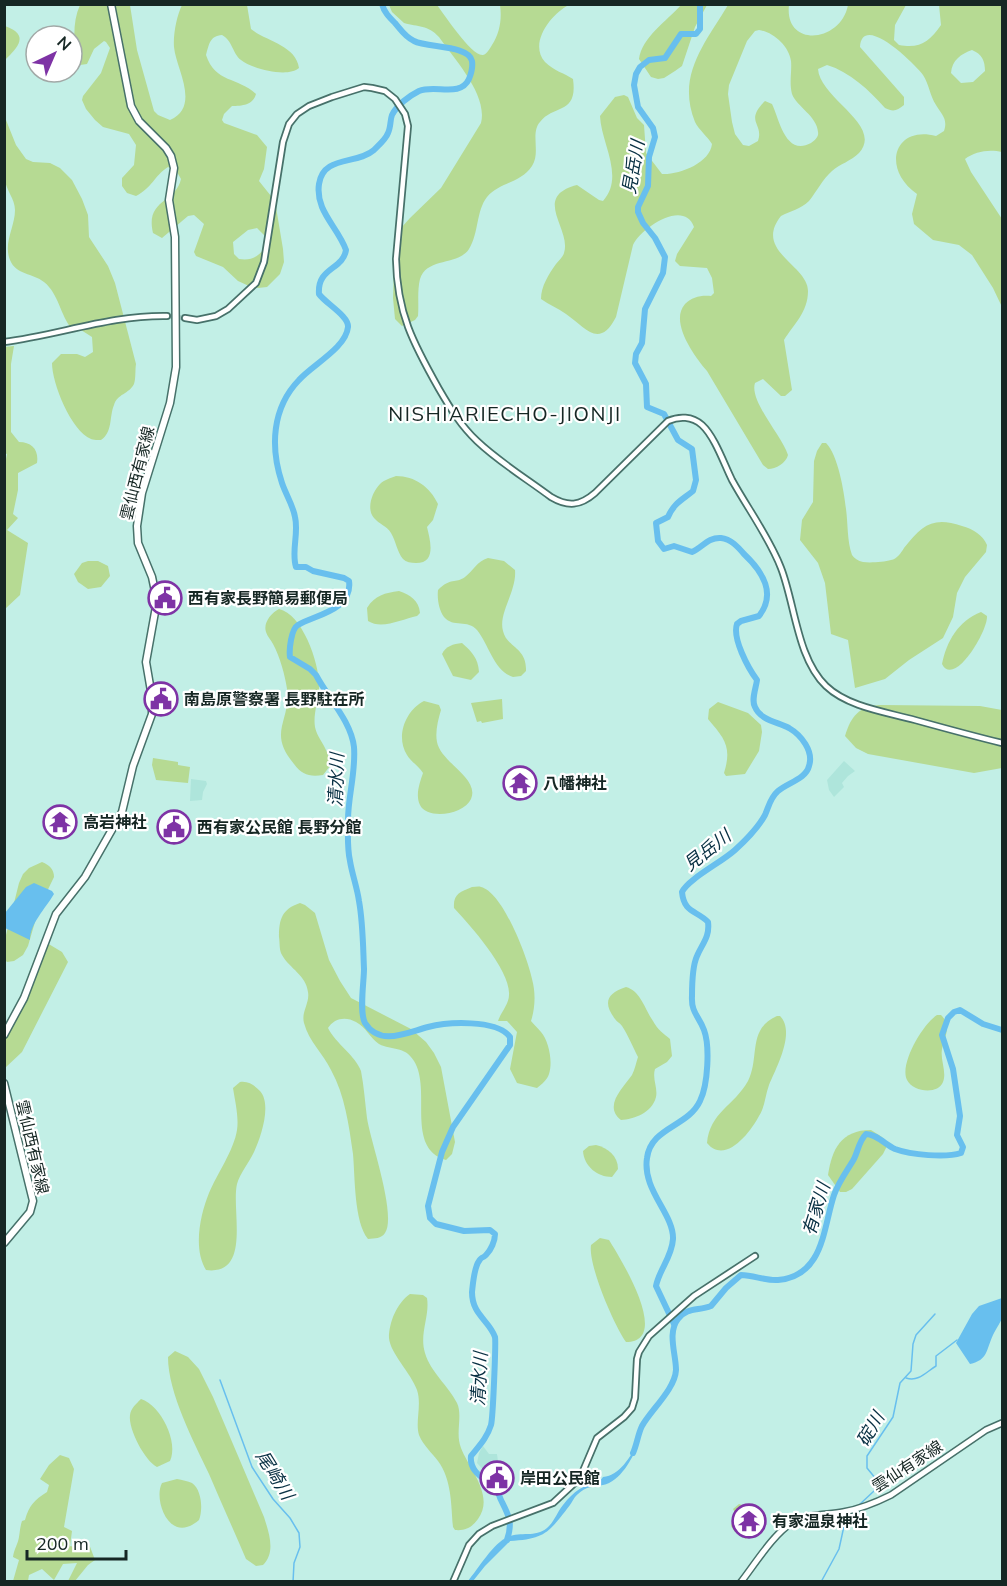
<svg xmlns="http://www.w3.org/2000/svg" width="1007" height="1586" viewBox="0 0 1007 1586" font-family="Mulish,'Noto Sans JP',sans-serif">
<rect width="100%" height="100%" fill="#c2efe6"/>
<!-- built -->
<g fill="#aee5db">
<polygon points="844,761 855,771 848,776 842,783 844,787 834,797 829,790 827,780"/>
<polygon points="191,779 206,781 207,784 203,792 202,800 190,801"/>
<polygon points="483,1446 489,1454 497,1454 499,1469 491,1478 477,1463 479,1453"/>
</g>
<!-- green -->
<g fill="#b6da93" fill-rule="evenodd">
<path d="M 80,5 L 130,5 L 137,50 L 154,111 L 158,115 L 170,120 C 201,106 176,69 174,47 C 173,34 177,15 182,5 L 247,5 L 251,29 C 265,41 296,45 299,68 C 288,78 252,69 241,60 C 232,53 233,41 222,35 C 210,36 209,44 206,55 C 215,83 238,77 256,94 C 253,105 242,106 232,106 L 224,114 L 222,120 L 224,123 L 257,135 L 267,147 L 264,169 L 259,181 L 271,196 L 276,207 L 283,249 L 284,262 L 280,274 L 267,287 L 258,288 L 249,286 L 238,281 L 223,267 L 196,256 L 194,252 L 204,224 L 194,215 L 188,216 L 162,238 L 153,233 C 145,199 176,203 181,179 L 177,172 L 168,167 C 154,176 152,188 136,196 L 127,193 L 122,186 L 122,178 L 134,165 L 136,145 L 129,134 L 103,127 L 95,120 L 86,109 L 82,100 L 83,96 L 101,73 L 110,48 L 106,42 L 104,41 L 94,49 L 87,64 L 80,65 L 77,62 C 74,42 72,23 80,5 ZM 257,228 L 266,237 L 267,245 C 259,256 253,261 239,259 L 234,254 L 233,242 L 248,230 Z"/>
<path d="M 389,5 L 437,5 C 444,14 472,57 483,55 C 487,54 490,48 492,45 C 500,33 502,18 500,5 L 569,5 C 552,13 528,43 545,62 C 554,71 564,73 573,79 C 578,115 554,104 540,122 C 530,133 541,153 532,166 C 521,183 500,182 487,197 C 476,211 479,233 469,249 C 458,266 427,257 420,279 C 417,291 419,304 418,316 L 415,320 L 402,326 L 395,319 L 393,298 L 395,242 L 401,228 L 410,218 L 441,188 L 481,123 C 488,95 455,60 439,37 C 428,25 418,27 404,23 L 392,12 Z"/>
<path d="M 681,5 L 707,5 L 695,27 L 682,66 L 675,71 L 664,78 L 658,79 L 651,77 L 639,59 C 642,37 667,21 681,5 Z"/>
<path d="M 728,5 L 789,5 C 784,48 841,43 848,5 L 906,5 L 895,25 L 894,40 L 899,45 C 920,49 929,42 941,25 L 939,5 L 1002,5 L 1002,152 C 990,149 975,151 965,159 L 971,172 L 1002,219 L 1002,307 L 993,288 L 972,255 L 959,245 L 933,240 L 914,224 L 912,214 L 917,194 C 881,169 894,125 936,136 L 944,131 C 948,119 942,115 936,105 C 930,96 929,84 923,75 C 915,64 862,12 860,47 L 904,97 L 904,105 C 897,111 893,112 885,108 C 869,90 850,72 827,65 L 818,69 C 820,99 884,125 859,153 C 851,161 840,164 832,171 C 822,180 817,191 809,201 C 801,209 790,211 781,216 C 753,251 808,265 808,291 C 808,312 794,324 784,340 L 792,390 L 785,396 L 781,396 L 763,379 L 755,383 C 749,401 782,436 788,455 C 786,463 776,469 768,469 L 763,465 L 707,371 C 695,357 669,322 685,304 C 692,297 701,295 711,296 L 714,293 L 712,278 L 707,268 L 680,266 L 675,261 L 677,254 L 694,227 C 684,199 641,228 633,245 L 616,317 C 599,350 585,327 566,314 C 558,308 549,305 541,299 C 541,286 549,274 556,264 C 559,260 563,257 564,253 C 572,229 531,197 577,185 L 599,200 L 603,201 C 625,177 601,143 600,116 L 615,97 L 624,95 L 628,97 L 637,118 L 644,125 L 646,153 L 662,174 C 679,175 710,163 712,144 C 707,136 699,130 695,122 C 676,75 706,42 728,5 ZM 759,30 C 773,32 789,46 791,61 C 792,71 789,83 792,94 C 797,107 817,116 818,132 C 819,137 815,140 811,143 C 785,157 779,118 772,104 L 765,101 C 744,122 764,123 758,141 L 749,146 L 743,145 L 735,134 L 732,122 L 728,94 L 729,85 L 747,41 L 755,31 ZM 972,50 C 982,54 985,61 985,71 L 973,82 L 961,83 L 951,73 C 952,60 961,54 972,50 Z"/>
<path d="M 5,26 C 30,35 18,47 5,60 Z"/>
<path d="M 4,115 L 16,145 L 26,159 L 33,162 L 50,163 L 60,168 L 72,180 L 82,199 L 88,215 L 89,237 L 108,266 L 115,283 L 136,364 C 135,370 136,378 134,384 C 129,394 117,394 114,405 C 109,417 113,432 101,440 C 100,440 92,440 91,439 C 71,431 52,383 52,363 L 61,354 L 77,354 L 85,357 L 93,352 L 92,337 L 81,330 L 72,329 C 60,315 59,294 44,282 C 33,273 16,275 10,260 C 3,243 15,227 15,210 C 15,199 6,190 5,180 C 2,159 5,136 4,115 Z"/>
<path d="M 14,346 L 11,364 L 11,432 L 19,442 C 32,442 39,450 37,463 L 18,473 L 18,490 L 13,514 L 18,518 L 7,530 L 28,543 L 20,595 L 5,609 L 4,469 L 7,454 L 4,453 L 4,347 Z"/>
<path d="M 822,443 L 826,443 C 838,455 844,491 846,509 C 848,523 847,541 852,555 C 854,558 858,561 863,562 C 870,563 884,562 891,560 C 897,559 901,553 904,548 C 922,525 933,516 962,526 C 973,529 983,535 987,545 L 986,552 L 965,577 L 957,593 L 953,617 L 943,638 L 909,660 L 885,679 L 855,688 L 848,640 L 831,634 L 825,583 L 818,563 L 800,540 L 802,520 L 813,502 L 814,461 L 817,451 Z"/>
<path d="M 396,476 C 415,476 430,487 438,504 L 433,520 L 427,527 C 430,540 437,563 416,563 C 411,563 406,562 403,559 C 397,552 396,541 391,533 C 387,526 379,524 374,518 C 366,509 372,492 380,484 C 384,480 391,478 396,476 Z"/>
<path d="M 488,558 L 504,561 L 515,570 C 517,591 498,613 503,631 C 507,648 527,647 526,671 L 521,676 L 513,677 C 494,671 489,645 477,630 C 468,619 453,628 444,617 C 439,610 437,599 438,590 C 451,577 455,584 465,577 C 473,571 477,561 488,558 Z"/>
<polygon points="88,561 98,561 108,566 110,576 101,587 88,589 78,582 74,574 82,563"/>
<path d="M 399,591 C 410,595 419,600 420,613 L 417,616 C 402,619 382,630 368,621 L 367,608 C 375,595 385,593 399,591 Z"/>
<path d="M 279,609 C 303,614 321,667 319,689 C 318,701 313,715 315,727 C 318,741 329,747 330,766 L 323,775 C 310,777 302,775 294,764 C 267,732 291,722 287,689 C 285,675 280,657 273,644 C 271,640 267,636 266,632 C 263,623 271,613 279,609 Z"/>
<path d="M 981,612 L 987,616 C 988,631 954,688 942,664 C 946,642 959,620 981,612 Z"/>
<path d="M 462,643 C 472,652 478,658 479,672 L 471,680 L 453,676 L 442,654 C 446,646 453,644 462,643 Z"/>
<polygon points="502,699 503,719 482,723 481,721 477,722 471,703"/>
<path d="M 424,701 L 439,705 L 441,710 C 438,720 435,732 437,742 C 441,763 480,778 471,799 C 464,815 427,820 420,805 C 415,795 420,782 423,773 C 419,766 411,762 407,755 C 395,736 406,710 424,701 Z"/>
<path d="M 718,702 L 748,713 L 761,725 L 762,732 L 759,751 L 745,774 L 726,776 L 724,773 C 732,747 725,739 708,719 L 709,709 Z"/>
<path d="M 881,705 L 980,706 L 1002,710 L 1002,768 L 974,773 L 868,754 L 856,748 L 845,736 C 851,716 859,706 881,705 Z"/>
<polygon points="153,758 178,762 178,765 190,767 188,783 156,780 152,765"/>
<path d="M 42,862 C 50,865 54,870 54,877 L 39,908 L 28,946 L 23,955 L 14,961 L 7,962 L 5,960 L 6,935 L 19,883 L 23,874 L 29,868 Z"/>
<path d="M 472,887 C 475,887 479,886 481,887 C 503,892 528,959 532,979 C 536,993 535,1009 531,1021 C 534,1025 538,1028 541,1032 C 549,1041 553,1062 549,1074 C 547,1080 542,1084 537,1088 L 517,1083 L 510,1069 L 517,1032 L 507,1021 L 498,1021 C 501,1012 509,1004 509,995 C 511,971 470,925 454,908 C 453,894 460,892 472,887 Z"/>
<path d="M 300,903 L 305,905 L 315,913 L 329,960 L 340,981 L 351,998 L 411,1029 L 426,1042 L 434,1053 L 441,1067 L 455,1142 L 452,1154 L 446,1160 C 405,1148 432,1090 414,1061 C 404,1045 392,1051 379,1044 C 370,1038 366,1027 356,1022 C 346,1016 334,1018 328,1028 C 336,1044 355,1055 361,1071 C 364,1087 365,1102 367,1118 C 370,1140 397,1215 385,1233 C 381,1239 375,1238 368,1239 C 354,1222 355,1176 353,1154 C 349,1126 345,1095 331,1070 C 323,1053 309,1042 304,1023 C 301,1012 310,1003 308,992 C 306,975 290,969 282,955 C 279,950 280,943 279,937 C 279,919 282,909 300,903 Z"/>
<polygon points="47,943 62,952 68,962 22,1052 5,1068 5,1027 21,995 34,960 38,951"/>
<path d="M 626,987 C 641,991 645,1010 653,1021 C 657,1029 664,1034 670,1039 L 672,1056 L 667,1062 L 655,1069 C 652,1079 658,1088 656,1097 C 652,1113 634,1119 621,1120 C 603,1106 623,1088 632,1075 C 635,1069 636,1063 638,1057 C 633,1047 628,1035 622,1026 C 620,1023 617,1022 615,1019 C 602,1002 608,993 626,987 Z"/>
<path d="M 937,1015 L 941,1015 C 952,1026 945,1035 942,1049 C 940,1060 947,1072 943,1082 C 938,1095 913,1092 907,1080 C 899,1064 923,1024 937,1015 Z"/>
<path d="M 777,1016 L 780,1016 C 796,1032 776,1068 769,1085 C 765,1096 765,1107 759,1116 C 750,1133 725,1165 707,1143 C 710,1112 734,1106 748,1081 C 760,1058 747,1029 777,1016 Z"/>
<path d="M 240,1082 C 249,1081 254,1085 260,1091 C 272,1104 261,1137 254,1152 C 249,1163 240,1173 237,1184 C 231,1210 252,1276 206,1270 C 193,1249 200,1215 209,1193 C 217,1174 234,1150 237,1130 C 239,1117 235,1101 233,1088 Z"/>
<path d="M 871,1130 L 882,1137 L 887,1146 L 883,1154 L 852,1189 L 846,1192 L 840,1192 L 828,1175 C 832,1149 841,1130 871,1130 Z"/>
<path d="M 596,1145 C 608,1148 618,1156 618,1169 L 612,1177 C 597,1177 584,1166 583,1151 L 589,1146 Z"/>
<path d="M 600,1238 L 609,1240 C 619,1256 673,1342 626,1342 C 614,1325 588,1265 591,1245 Z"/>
<path d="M 410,1294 L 423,1295 L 427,1298 C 430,1316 419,1334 425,1353 C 431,1373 448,1385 457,1403 C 463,1416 455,1433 461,1448 C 469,1469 495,1496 478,1519 C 472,1527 466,1531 455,1530 L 453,1527 C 451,1505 452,1480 438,1461 C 432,1453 423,1445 419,1435 C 415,1422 422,1405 417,1390 C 411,1373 390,1353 389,1338 C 389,1322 397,1303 410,1294 Z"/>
<path d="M 175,1351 L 188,1357 L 199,1369 L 213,1397 L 264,1517 C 269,1533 276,1552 263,1565 L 256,1566 L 246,1559 C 234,1531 221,1502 209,1474 C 194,1442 168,1393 168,1357 Z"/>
<path d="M 141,1399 C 161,1405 179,1443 170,1461 L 157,1467 C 145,1461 128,1429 130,1415 C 131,1408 136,1404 141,1399 Z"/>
<path d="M 60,1455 L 69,1458 L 74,1469 L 64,1527 L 72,1531 L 70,1546 L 75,1547 L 76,1551 L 82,1552 L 84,1550 L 85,1542 L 89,1544 L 95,1560 L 88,1565 L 75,1581 L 68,1581 L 77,1563 L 63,1564 L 54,1580 L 42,1569 L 29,1575 L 28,1581 L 13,1581 L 19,1560 L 13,1557 C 14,1549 18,1544 19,1537 C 20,1531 20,1527 22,1521 L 25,1520 C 29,1506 34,1500 47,1492 L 49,1485 L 40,1479 L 49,1465 Z"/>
<path d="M 177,1479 C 182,1480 188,1481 192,1483 C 202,1490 203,1510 199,1520 C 169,1546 153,1499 162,1483 Z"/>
<polygon points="739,1504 753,1509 766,1518 753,1534 749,1527 756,1517 753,1515 745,1521 745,1529 749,1537 745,1539 740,1528 735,1532 731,1526 736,1514 733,1509"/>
</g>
<!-- water -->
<g fill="#68bfee">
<path d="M 34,883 L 52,891 L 54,894 C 45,909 30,924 30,940 L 5,928 L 5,913 L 26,887 Z"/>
<path d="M 1002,1298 C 1006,1319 1001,1319 993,1335 C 986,1350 988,1360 970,1364 L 956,1343 L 972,1314 L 979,1306 Z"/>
<path d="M 638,1444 C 633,1458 620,1482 603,1485 C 594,1486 585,1487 578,1494 C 574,1497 573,1501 570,1505 C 549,1532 546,1539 510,1541 L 485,1566 L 473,1581 L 468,1581 C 478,1569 494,1542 508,1537 C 521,1531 535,1538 547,1528 C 555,1521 557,1512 563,1505 C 574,1491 583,1485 600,1481 L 603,1477 C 620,1476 630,1456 638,1444 Z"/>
</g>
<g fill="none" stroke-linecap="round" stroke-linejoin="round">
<!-- stream -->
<g stroke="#68bfee" stroke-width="1.5">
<polyline points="4,951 4,952"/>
<path d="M 906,1378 C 919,1382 926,1372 936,1366 L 936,1356 L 957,1340"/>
<polyline points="220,1380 252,1467 273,1499 290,1518 299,1533 300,1547 294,1563 293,1582"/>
<polyline points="859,1505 874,1491 876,1479 867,1468 867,1456 893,1417 900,1383 911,1371 913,1344 916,1335 935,1314"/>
<polyline points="821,1582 839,1549 846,1517 852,1513"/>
</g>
<!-- river -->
<g stroke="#68bfee" stroke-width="6">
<path d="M 382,4 C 384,12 389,17 395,23 C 401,30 405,37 414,41 C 427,48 469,45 472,61 C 473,67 471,74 469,79 C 460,98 435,84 419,91 C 409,96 397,105 392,115 C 390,120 391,127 388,133 C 386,139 378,146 374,150 C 357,165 323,155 319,184 C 315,211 338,227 346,250 C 343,270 317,267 319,294 C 325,303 349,316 348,327 C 346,348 312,365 299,380 C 272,408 270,447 282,483 C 286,495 293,505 295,517 C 299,533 291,551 296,567 L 306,567 L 313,571 L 344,578 L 349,581 C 353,610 315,615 298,625 C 291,629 289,650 290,657 L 310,669 L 316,675 C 328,698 351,721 354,747 C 356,772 348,796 348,820 C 348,833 347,848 350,861 C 352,874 357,887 359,901 C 363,923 363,946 364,969 C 364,982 359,1012 365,1023 C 380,1047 408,1032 428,1027 C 447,1022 497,1019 510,1037 L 510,1045 L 453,1127 L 442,1152 L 428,1206 L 430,1218 L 436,1224 L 464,1231 L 490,1230 L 495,1234 C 495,1241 491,1250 486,1255 C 481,1260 483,1255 479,1261 C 474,1268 473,1283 472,1292 C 472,1315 489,1320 495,1337 C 496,1342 493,1418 491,1425 C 487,1438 479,1446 471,1456 C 469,1473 486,1479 495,1488 C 499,1492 499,1496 501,1500 C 509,1516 513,1522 507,1540"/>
<path d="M 674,1324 L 656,1286 C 659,1270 672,1257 673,1239 C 674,1214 642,1190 647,1158 C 651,1127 688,1127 700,1101 C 708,1085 710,1046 704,1030 C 699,1016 691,1013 692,996 C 692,984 692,967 697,956 C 702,944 710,937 708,922 C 696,910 684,913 682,892 C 688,879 722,862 735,850 C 746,840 758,828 765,815 C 769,806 770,798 778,791 C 787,783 806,779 809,766 C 814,751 801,735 789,728 C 778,722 760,720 755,707 C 751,700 756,688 757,680 C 748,668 732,638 737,624 L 741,621 L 759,616 C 777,593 762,571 744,554 C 738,547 731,539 721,538 C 708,537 702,548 692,552 L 674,546 L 664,549 L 658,541 L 656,523 L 668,517 C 674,503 682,500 693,491 L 696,480 L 692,449 L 678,440 L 664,414 L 647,407 L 646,384 L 635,363 L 636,354 L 642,343 L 645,309 L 663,273 L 665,257 L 655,238 L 643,223 L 638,212 L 638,207 L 648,186 L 649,157 L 655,137 L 653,128 L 638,107 L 634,85 L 636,74 L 640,67 L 649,60 L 665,58 L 681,34 L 696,34 L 700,29 L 700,4"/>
<path d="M 633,1453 C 637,1444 638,1434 642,1426 C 651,1410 675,1389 676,1370 C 676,1354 667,1333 678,1319 C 687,1307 698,1311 711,1306 L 726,1288 L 741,1275 C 754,1275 765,1281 778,1280 C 824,1276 823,1228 834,1195 C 839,1181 847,1171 854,1159 C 858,1151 859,1141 866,1134 C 876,1134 886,1145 895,1149 C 911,1155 946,1158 961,1153 L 963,1147 L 957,1135 L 960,1116 L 953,1069 L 942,1035 L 948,1018 L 954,1012 L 960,1010 L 983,1024 L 1002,1030"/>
</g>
<!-- tertiary-tunnel -->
<polyline stroke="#a0c7bf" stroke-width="4.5" stroke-dasharray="4.5 2" stroke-linecap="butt" points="167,316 185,318"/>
<defs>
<g id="tertiary">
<path d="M 185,318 L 197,320 L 216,316 L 228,309 L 256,283 L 264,262 L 283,142 L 289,124 L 297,114 L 309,106 L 332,97 L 364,87 L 372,88 L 385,91 L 395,99 L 405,114 L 408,126 L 396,259 C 397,313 413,343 439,389 C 450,408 461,426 477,441 C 499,462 527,479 551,497 C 568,507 580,506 595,493 L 668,421 C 679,416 692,416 702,425 C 715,437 724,464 732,480 C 748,509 769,537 781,568 C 795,604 797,658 826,686 C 848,707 886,712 915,720 C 944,728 973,736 1002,743"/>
<path d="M 4,342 C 59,335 111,315 167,316"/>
<polyline points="453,1582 469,1545 479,1534 492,1526 553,1503 580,1478 597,1438 624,1417 632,1408 635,1398 637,1359 639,1352 649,1336 694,1296 755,1256"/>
</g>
<path id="secondary" d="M 741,1582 C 755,1564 774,1533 793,1522 C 809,1514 826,1515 843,1512 C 860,1509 875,1503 891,1495 L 986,1430 L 1002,1423"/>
<g id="primary">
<polyline points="4,1035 24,998 56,914 85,877 122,812 133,766 152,714 152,697 146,662 157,601 152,577 138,543 137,526 142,493 170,403 176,367 175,237 169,200 174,168 171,156 166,148 139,121 131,106 111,4"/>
<polyline points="4,1083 33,1201 30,1212 4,1243"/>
</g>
</defs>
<!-- tertiary casing -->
<use href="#tertiary" stroke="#47716a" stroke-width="8"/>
<!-- secondary casing -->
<use href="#secondary" stroke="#47716a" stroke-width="8"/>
<!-- primary casing -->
<use href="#primary" stroke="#47716a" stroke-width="9"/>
<!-- tertiary -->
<use href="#tertiary" stroke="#fff" stroke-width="4.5"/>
<!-- secondary -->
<use href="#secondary" stroke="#fff" stroke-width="5"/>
<!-- primary -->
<use href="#primary" stroke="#fff" stroke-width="6"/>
</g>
<!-- icons -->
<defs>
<symbol id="civic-ring" viewBox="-11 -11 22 22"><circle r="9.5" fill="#fff" stroke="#7e33a5" stroke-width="1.5"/><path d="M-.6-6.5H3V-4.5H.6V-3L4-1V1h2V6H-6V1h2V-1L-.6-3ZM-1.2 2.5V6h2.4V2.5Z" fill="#7e33a5"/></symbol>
<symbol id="temple-ring" viewBox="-11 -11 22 22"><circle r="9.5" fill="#fff" stroke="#7e33a5" stroke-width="1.5"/><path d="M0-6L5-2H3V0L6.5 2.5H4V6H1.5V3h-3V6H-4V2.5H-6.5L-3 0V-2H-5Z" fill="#7e33a5"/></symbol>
</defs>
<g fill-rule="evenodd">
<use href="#civic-ring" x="146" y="579" width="38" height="38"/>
<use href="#civic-ring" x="142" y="680" width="38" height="38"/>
<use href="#temple-ring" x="501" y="764" width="38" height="38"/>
<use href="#temple-ring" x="41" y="803" width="38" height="38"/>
<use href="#civic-ring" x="155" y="808" width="38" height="38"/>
<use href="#civic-ring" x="478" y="1459" width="38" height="38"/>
<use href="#temple-ring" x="730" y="1502" width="38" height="38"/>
</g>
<g text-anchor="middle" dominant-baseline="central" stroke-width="4.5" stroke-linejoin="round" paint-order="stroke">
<!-- street labels -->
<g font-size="16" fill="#162724" stroke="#fff">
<text transform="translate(137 473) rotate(-76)">雲仙西有家線</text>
<text transform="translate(33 1147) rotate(77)">雲仙西有家線</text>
<text transform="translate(907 1466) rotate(-33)">雲仙有家線</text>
</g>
<!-- poi labels -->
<g font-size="16" font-weight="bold" fill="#162724" stroke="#fff" text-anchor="start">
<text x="188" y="598">西有家長野簡易郵便局</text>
<text x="184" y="699">南島原警察署 長野駐在所</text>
<text x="543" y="783">八幡神社</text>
<text x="83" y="822">高岩神社</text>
<text x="197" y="827">西有家公民館 長野分館</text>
<text x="520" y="1478">岸田公民館</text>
<text x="772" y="1521">有家温泉神社</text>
</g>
<!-- water labels -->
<g font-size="18" font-style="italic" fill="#083043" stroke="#fff">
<text transform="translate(633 167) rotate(-80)">見岳川</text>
<text transform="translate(336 780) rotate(-88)">清水川</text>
<text transform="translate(707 850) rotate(-38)">見岳川</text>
<text transform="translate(816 1209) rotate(-73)">有家川</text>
<text transform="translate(479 1379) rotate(-87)">清水川</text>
<text transform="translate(870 1429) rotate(-60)">碇川</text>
<text transform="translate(275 1475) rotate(58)">尾崎川</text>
</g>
<!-- quarter labels -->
<g font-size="20" letter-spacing="1.5" fill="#162724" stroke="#fff">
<text x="505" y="413">NISHIARIECHO-JIONJI</text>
</g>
</g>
<!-- border -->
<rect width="1007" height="1586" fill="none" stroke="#162724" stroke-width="12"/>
<!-- north arrow -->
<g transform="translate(54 54) rotate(44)"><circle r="28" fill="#ffffff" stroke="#a2a9a7" stroke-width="1.5"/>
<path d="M0-4.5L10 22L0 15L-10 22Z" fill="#7e33a5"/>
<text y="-9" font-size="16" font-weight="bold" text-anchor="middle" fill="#162724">N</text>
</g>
<!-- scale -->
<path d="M27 1550v9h99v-9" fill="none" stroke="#162724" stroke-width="3"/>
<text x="36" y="1550" font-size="18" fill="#162724" stroke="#ffffff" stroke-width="4.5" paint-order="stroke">200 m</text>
</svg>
